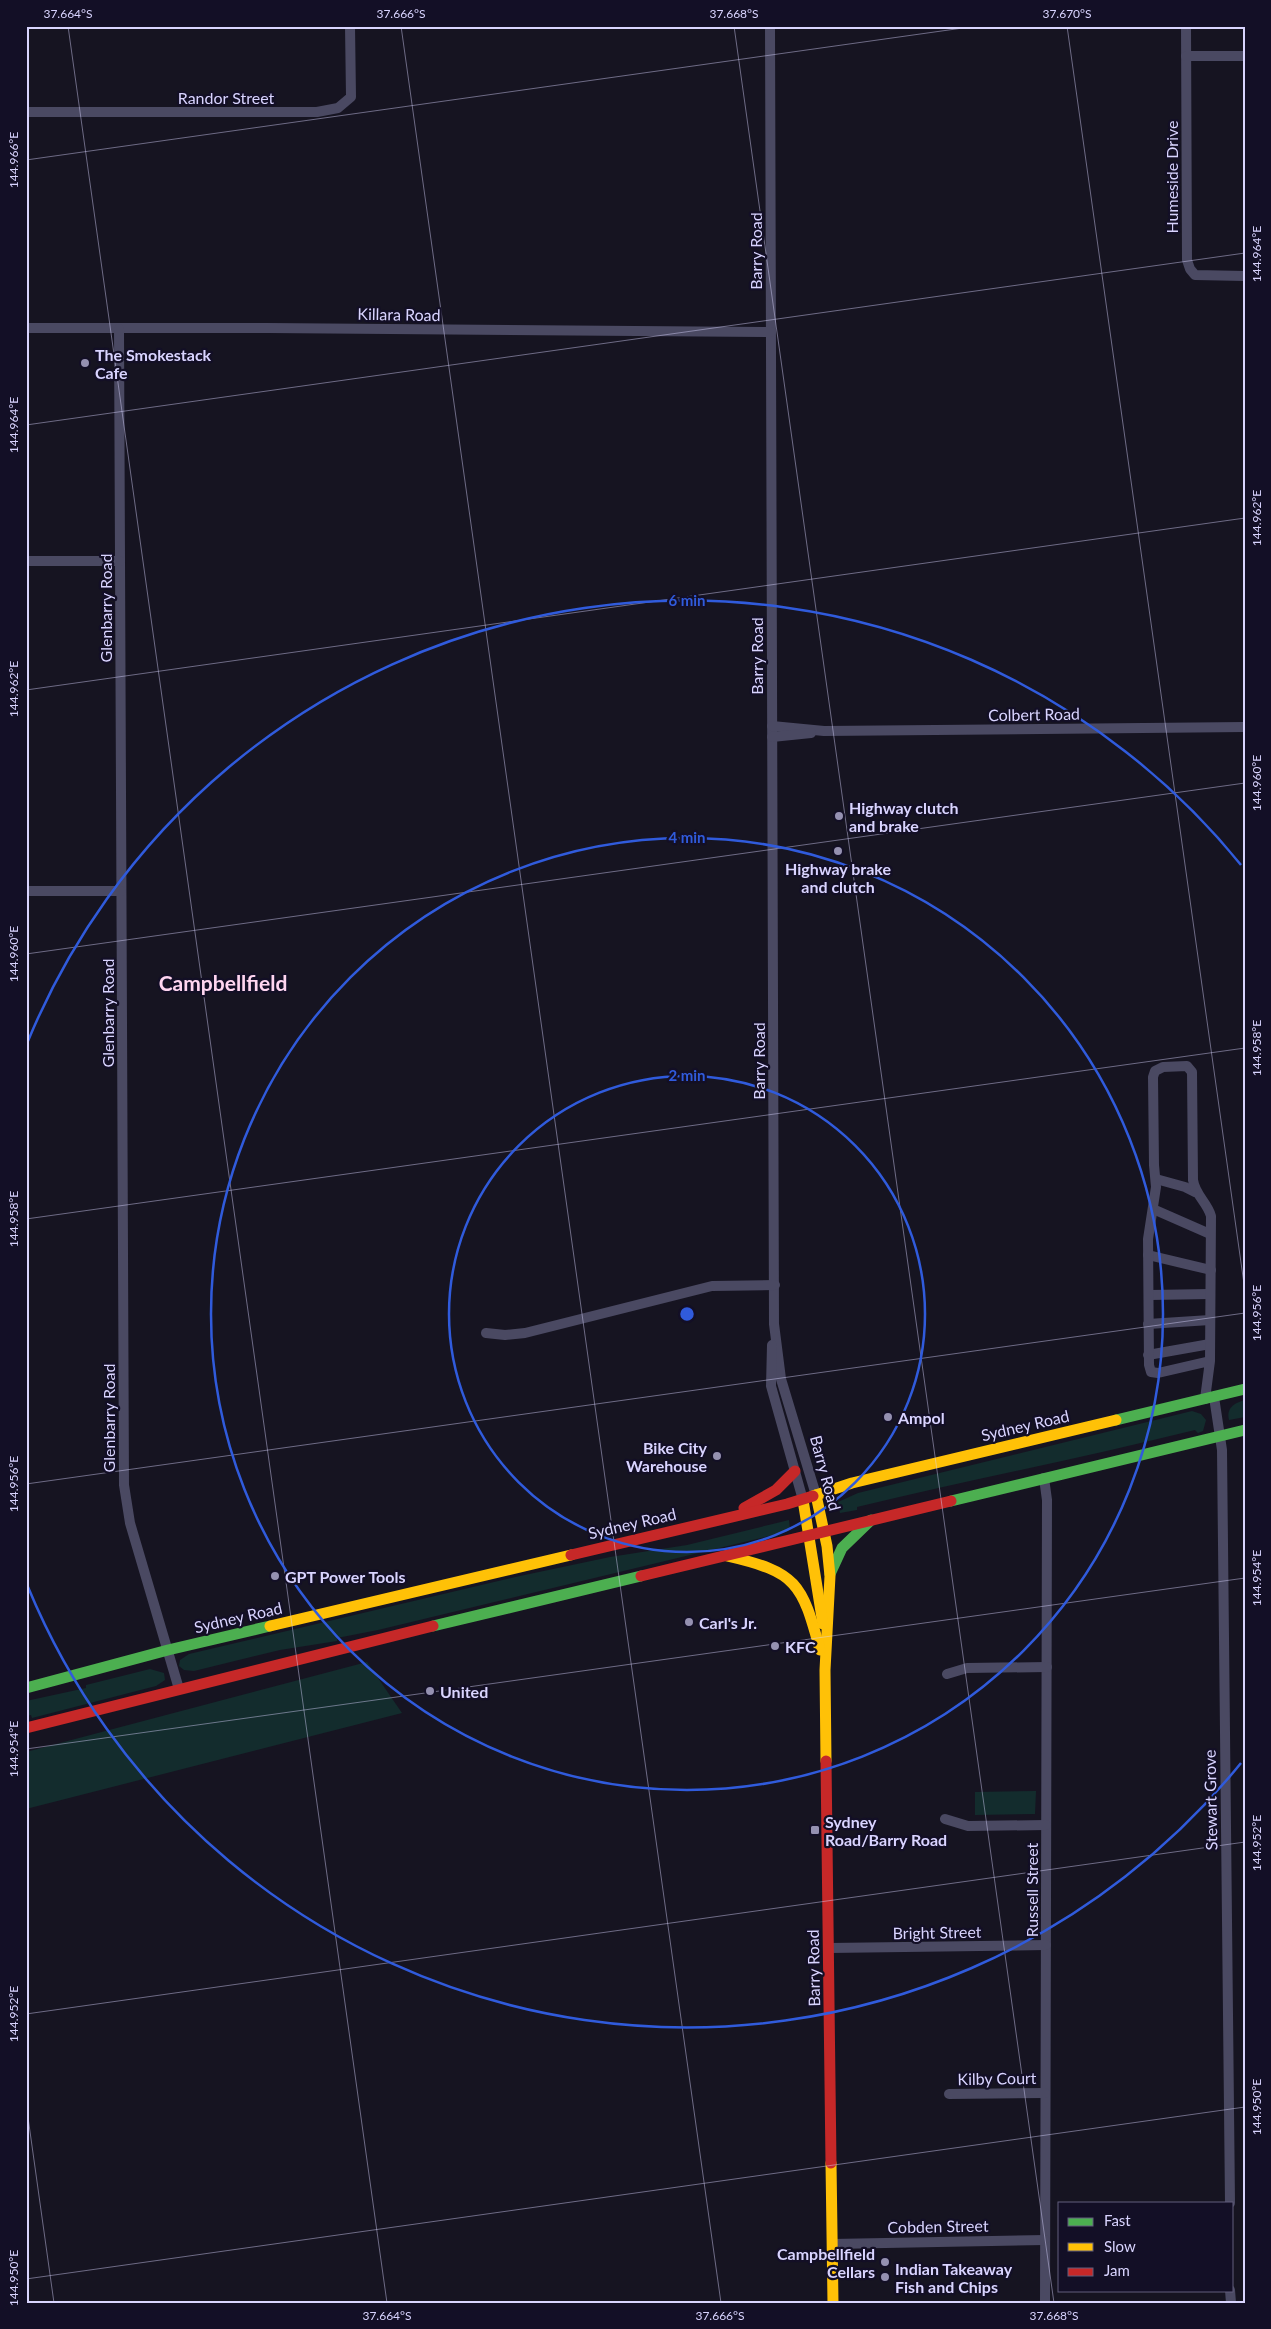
<svg xmlns="http://www.w3.org/2000/svg" width="1271" height="2329" viewBox="0 0 1271 2329" font-family="Lato,sans-serif">
<rect width="100%" height="100%" fill="#161421"/>
<!-- green -->
<g fill="#132c2d">
<path d="M 1245,1400 L 1245,1417 L 1229,1420 C 1226,1408 1234,1403 1245,1400 Z"/>
<path d="M 1192,1411 L 1201,1414 L 1206,1420 L 1203,1431 L 1198,1433 L 1195,1430 C 1082,1458 969,1480 857,1507 L 857,1510 L 840,1513 L 838,1502 L 858,1493 Z"/>
<polygon points="789,1520 790,1529 786,1532 378,1630 337,1638 337,1641 280,1650 194,1671 184,1670 179,1666 180,1660 189,1654 520,1576 610,1557 687,1545"/>
<polygon points="367,1662 402,1713 26,1809 26,1752"/>
<polygon points="150,1669 164,1673 165,1680 156,1686 32,1718 31,1715 26,1716 26,1701 86,1688 86,1685"/>
<polygon points="1036,1791 1035,1814 975,1815 975,1792"/>
</g>
<g fill="none" stroke-linecap="round" stroke-linejoin="round">
<!-- street -->
<g stroke="#4a4962" stroke-width="10">
<polyline points="770,26 774,1324 781,1379 816,1495"/>
<polyline points="1186,26 1187,260 1190,269 1195,275 1245,276"/>
<polyline points="1186,56 1245,56"/>
<polyline points="26,112 317,112 338,108 351,97 350,26"/>
<polyline points="26,328 268,328 771,332"/>
<polyline points="119,329 124,1485 130,1523 179,1689"/>
<polyline points="26,561 120,561"/>
<polyline points="772,726 824,731 1245,727"/>
<polyline points="772,737 811,733"/>
<polyline points="26,891 121,891"/>
<polyline points="1156,1179 1185,1187 1195,1192"/>
<polyline points="1153,1209 1210,1234"/>
<polyline points="1148,1255 1211,1270"/>
<polyline points="1150,1295 1210,1294"/>
<polyline points="1148,1324 1210,1320"/>
<polyline points="486,1333 505,1335 525,1333 712,1286 775,1285"/>
<polyline points="772,1345 771,1386 803,1500"/>
<polyline points="1148,1355 1210,1344"/>
<polyline points="1214,1397 1222,1450 1230,2203"/>
<path d="M 1205,1399 L 1210,1361 L 1211,1216 C 1207,1202 1195,1195 1193,1180 L 1192,1072 L 1187,1066 L 1163,1067 L 1155,1071 L 1153,1077 L 1154,1165 L 1156,1187 L 1148,1239 L 1149,1365 L 1151,1372 L 1158,1373 L 1210,1361"/>
<polyline points="1044,1478 1047,1500 1045,2303"/>
<polyline points="947,1674 967,1668 1047,1667"/>
<polyline points="945,1819 968,1826 1046,1825"/>
<polyline points="829,1948 1046,1945"/>
<polyline points="949,2094 1045,2093"/>
<polyline points="832,2244 1045,2240"/>
<polyline points="1230,2290 1231,2303"/>
</g>
<!-- fast -->
<g stroke="#4caf50" stroke-width="11">
<polyline points="1116,1420 1245,1389"/>
<polyline points="951,1501 1245,1430"/>
<polyline points="830,1574 842,1548 871,1520"/>
<polyline points="433,1626 641,1576"/>
<polyline points="26,1688 168,1650 270,1626"/>
</g>
<!-- slow -->
<g stroke="#ffc107" stroke-width="11">
<polyline points="816,1495 827,1546 830,1576 825,1670 826,1761"/>
<polyline points="813,1496 852,1483 1116,1420"/>
<polyline points="803,1500 823,1624"/>
<path d="M 727,1556 C 797,1572 802,1583 820,1650"/>
<polyline points="270,1626 571,1555"/>
<polyline points="831,2163 833,2303"/>
</g>
<!-- jam -->
<g stroke="#c62828" stroke-width="11">
<polyline points="744,1508 776,1490 795,1471"/>
<polyline points="571,1555 787,1504 813,1496"/>
<polyline points="641,1576 951,1501"/>
<polyline points="26,1728 433,1626"/>
<polyline points="826,1761 831,2163"/>
</g>
</g>
<!-- ticks -->
<path fill="none" stroke="#d9d4ff" stroke-width="1" stroke-opacity="0.45" d="M 68,26 L 387,2303M 401,26 L 721,2303M 734,26 L 1054,2303M 1067,26 L 1245,1291M 26,160 L 977,26M 26,425 L 1245,253M 26,690 L 1245,518M 26,954 L 1245,783M 26,1219 L 1245,1048M 26,1484 L 1245,1313M 26,1749 L 1245,1578M 26,2014 L 1245,1842M 26,2103 L 54,2303M 26,2279 L 1245,2107"/>
<!-- distance rings -->
<g fill="none" stroke="#305bdc" stroke-width="2.5">
<circle cx="687" cy="1314" r="238"/>
<circle cx="687" cy="1314" r="476"/>
<path d="M1241 1763A713 713 0 0 1 28 1587M28 1041A713 713 0 0 1 1241 865"/>
</g>
<!-- markers -->
<g fill="#9591b1" stroke="#130f26" stroke-width="2">
<circle cx="85" cy="363" r="5"/>
<circle cx="839" cy="816" r="5"/>
<circle cx="838" cy="851" r="5"/>
<circle cx="888" cy="1417" r="5"/>
<circle cx="717" cy="1456" r="5"/>
<circle cx="275" cy="1576" r="5"/>
<circle cx="689" cy="1622" r="5"/>
<circle cx="775" cy="1646" r="5"/>
<circle cx="430" cy="1691" r="5"/>
<rect x="810" y="1825" width="10" height="10" rx="2.5"/>
<circle cx="885" cy="2262" r="5"/>
<circle cx="885" cy="2277" r="5"/>
</g>
<g text-anchor="middle" dominant-baseline="central" stroke-width="4.5" stroke-linejoin="round" paint-order="stroke">
<!-- street labels -->
<g font-size="16" fill="#d9d4ff" stroke="#130f26">
<text x="226" y="97">Randor Street</text>
<text transform="translate(1171 177) rotate(-90)">Humeside Drive</text>
<text transform="translate(755 251) rotate(-90)">Barry Road</text>
<text transform="translate(399 314) rotate(1)">Killara Road</text>
<text transform="translate(105 608) rotate(-90)">Glenbarry Road</text>
<text transform="translate(756 656) rotate(-90)">Barry Road</text>
<text transform="translate(1034 714) rotate(-1)">Colbert Road</text>
<text transform="translate(107 1013) rotate(-90)">Glenbarry Road</text>
<text transform="translate(758 1061) rotate(-90)">Barry Road</text>
<text transform="translate(108 1418) rotate(-90)">Glenbarry Road</text>
<text transform="translate(1025 1425) rotate(-13)">Sydney Road</text>
<text transform="translate(826 1473) rotate(75)">Barry Road</text>
<text transform="translate(632 1523) rotate(-13)">Sydney Road</text>
<text transform="translate(238 1617) rotate(-13)">Sydney Road</text>
<text transform="translate(1210 1800) rotate(-91)">Stewart Grove</text>
<text transform="translate(1031 1890) rotate(-90)">Russell Street</text>
<text transform="translate(937 1932) rotate(-1)">Bright Street</text>
<text transform="translate(813 1968) rotate(-91)">Barry Road</text>
<text transform="translate(997 2078) rotate(-1)">Kilby Court</text>
<text transform="translate(938 2226) rotate(-1)">Cobden Street</text>
</g>
<!-- poi labels -->
<g font-size="16" font-weight="bold" fill="#d9d4ff" stroke="#130f26" text-anchor="start">
<text x="95" y="354">The Smokestack<tspan x="95" dy="18">Cafe</tspan></text>
<text x="849" y="807">Highway clutch<tspan x="849" dy="18">and brake</tspan></text>
<text x="838" y="868" text-anchor="middle">Highway brake<tspan x="838" dy="18">and clutch</tspan></text>
<text x="898" y="1417">Ampol</text>
<text x="707" y="1447" text-anchor="end">Bike City<tspan x="707" dy="18">Warehouse</tspan></text>
<text x="285" y="1576">GPT Power Tools</text>
<text x="699" y="1622">Carl's Jr.</text>
<text x="785" y="1646">KFC</text>
<text x="440" y="1691">United</text>
<text x="825" y="1821">Sydney<tspan x="825" dy="18">Road/Barry Road</tspan></text>
<text x="875" y="2253" text-anchor="end">Campbellfield<tspan x="875" dy="18">Cellars</tspan></text>
<text x="895" y="2268">Indian Takeaway<tspan x="895" dy="18">Fish and Chips</tspan></text>
</g>
<!-- district labels -->
<g font-size="21" font-weight="bold" fill="#ffd6f0" stroke="#130f26">
<text x="223" y="982">Campbellfield</text>
</g>
</g>
<circle cx="687" cy="1314" r="8" fill="#305bdc" stroke="#130f26" stroke-width="2.5"/>
<g font-size="15" text-anchor="middle" font-weight="bold" fill="#305bdc" stroke="#130f26" stroke-width="4.5" stroke-linejoin="round" paint-order="stroke">
<text x="687" y="606">6 min</text>
<text x="687" y="843">4 min</text>
<text x="687" y="1081">2 min</text>
</g>
<!-- border -->
<rect width="1271" height="2329" fill="none" stroke="#130f26" stroke-width="55"/>
<!-- legend -->
<rect x="1058" y="2202" width="175" height="90" fill="#130f26" stroke="#625e7d"/>
<rect x="1068" y="2218" width="25" height="8" fill="#4caf50" stroke="#625e7d"/>
<text x="1104" y="2226" font-size="15" fill="#d9d4ff">Fast</text>
<rect x="1068" y="2243" width="25" height="8" fill="#ffc107" stroke="#625e7d"/>
<text x="1104" y="2252" font-size="15" fill="#d9d4ff">Slow</text>
<rect x="1068" y="2268" width="25" height="8" fill="#c62828" stroke="#625e7d"/>
<text x="1104" y="2276" font-size="15" fill="#d9d4ff">Jam</text>
<rect x="28" y="28" width="1216" height="2274" fill="none" stroke="#d9d4ff" stroke-width="2"/>
<g font-size="12" text-anchor="middle" fill="#d9d4ff">
<text x="68" y="18">37.664°S</text>
<text x="401" y="18">37.666°S</text>
<text x="734" y="18">37.668°S</text>
<text x="1067" y="18">37.670°S</text>
<text transform="translate(14 160) rotate(-90)" y="4">144.966°E</text>
<text transform="translate(1257 254) rotate(-90)" y="4">144.964°E</text>
<text transform="translate(14 425) rotate(-90)" y="4">144.964°E</text>
<text transform="translate(1257 518) rotate(-90)" y="4">144.962°E</text>
<text transform="translate(14 689) rotate(-90)" y="4">144.962°E</text>
<text transform="translate(1257 783) rotate(-90)" y="4">144.960°E</text>
<text transform="translate(14 954) rotate(-90)" y="4">144.960°E</text>
<text transform="translate(1257 1048) rotate(-90)" y="4">144.958°E</text>
<text transform="translate(14 1219) rotate(-90)" y="4">144.958°E</text>
<text transform="translate(1257 1313) rotate(-90)" y="4">144.956°E</text>
<text transform="translate(14 1484) rotate(-90)" y="4">144.956°E</text>
<text transform="translate(1257 1578) rotate(-90)" y="4">144.954°E</text>
<text transform="translate(14 1749) rotate(-90)" y="4">144.954°E</text>
<text transform="translate(1257 1843) rotate(-90)" y="4">144.952°E</text>
<text transform="translate(14 2014) rotate(-90)" y="4">144.952°E</text>
<text transform="translate(1257 2107) rotate(-90)" y="4">144.950°E</text>
<text transform="translate(14 2278) rotate(-90)" y="4">144.950°E</text>
<text x="387" y="2320">37.664°S</text>
<text x="720" y="2320">37.666°S</text>
<text x="1054" y="2320">37.668°S</text>
</g>
</svg>
